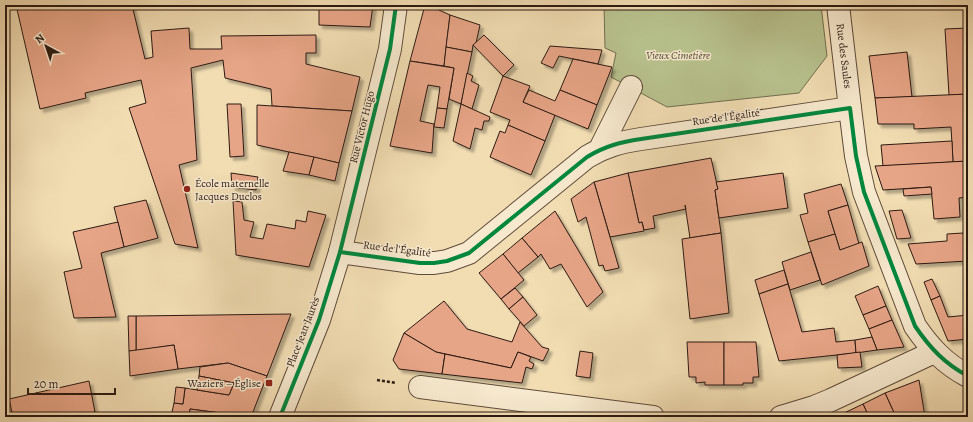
<svg xmlns="http://www.w3.org/2000/svg" width="973" height="422" viewBox="0 0 973 422" font-family="Alegreya,serif">
<defs>
<filter id="shadow"><feDropShadow dx="3.5" dy="3.5" stdDeviation="1" flood-color="#0004"/></filter>
</defs>
<rect width="100%" height="100%" fill="#f2ddb3"/>
<filter id="stains"><feTurbulence type="fractalNoise" baseFrequency=".005" numOctaves="4"/><feColorMatrix values="0 0 0 0 .2 0 0 0 0 .09 0 0 0 0 .02 0 0 0 .5 -.17"/></filter>
<radialGradient id="worn" r=".72"><stop offset=".6" stop-color="#630" stop-opacity="0"/><stop offset="1" stop-color="#630" stop-opacity=".3"/></radialGradient>
<!-- green -->
<polygon fill="#b8c28e" stroke="#726e50" points="604,5 821,5 827,56 799,93 667,107 611,77 616,53 605,48"/>
<!-- building -->
<g fill="#e7a587" stroke="#2c1a12" filter="url(#shadow)">
<polygon points="16,5 132,5 145,59 153,57 151,31 189,28 190,49 222,49 221,36 316,35 316,53 306,53 306,64 360,77 352,111 272,106 271,89 225,78 223,60 191,68 197,160 179,165 198,248 175,244 129,108 146,103 141,80 85,93 86,98 40,109"/>
<polygon points="319,5 373,5 370,27 319,25"/>
<polygon points="425,5 428,5 450,15 444,66 410,61"/>
<polygon points="450,15 480,25 476,43 473,45 472,52 446,47"/>
<polygon points="968,28 968,94 949,95 945,29"/>
<polygon points="484,35 514,65 503,76 473,45"/>
<polygon points="550,46 602,50 598,64 559,56 553,68 541,63"/>
<polygon points="446,47 472,52 461,104 449,99 454,68 444,66"/>
<polygon points="907,52 912,97 875,98 869,56"/>
<polygon points="573,59 612,67 597,105 560,90"/>
<polygon points="410,61 454,68 447,109 437,108 440,87 428,85 420,121 434,124 432,153 390,146"/>
<polygon points="467,73 473,76 471,81 479,85 472,109 461,104"/>
<polygon points="503,76 530,86 523,102 555,115 545,141 508,125 510,120 490,112"/>
<polygon points="529,90 555,101 560,90 597,105 588,129 523,102"/>
<polygon points="968,94 968,161 953,162 951,127 914,129 914,124 878,124 875,98"/>
<polygon points="227,104 241,104 244,156 230,157"/>
<polygon points="461,104 490,117 489,121 484,121 482,130 475,128 470,149 453,141"/>
<polygon points="257,105 352,111 339,163 257,145"/>
<polygon points="437,108 447,109 444,128 434,127"/>
<polygon points="508,125 545,141 531,175 490,157 500,131 505,133"/>
<polygon points="952,141 953,162 883,166 881,145"/>
<polygon points="289,152 314,157 309,175 283,171"/>
<polygon points="314,157 339,163 335,181 309,175"/>
<polygon points="711,158 718,189 715,190 721,233 690,238 685,205 686,209 653,216 655,228 644,230 642,222 639,223 628,173"/>
<polygon points="967,161 968,197 959,198 960,217 934,219 931,187 883,190 875,166"/>
<polygon points="231,173 258,177 256,190 232,187"/>
<polygon points="628,173 639,223 642,222 644,231 610,237 594,182"/>
<polygon points="783,173 788,208 719,218 715,190 718,189 716,182"/>
<polygon points="594,182 619,268 605,271 603,265 599,266 586,217 578,222 571,199"/>
<polygon points="841,184 848,205 828,211 835,234 808,242 800,215 808,213 804,194"/>
<polygon points="931,187 932,194 904,196 903,189"/>
<polygon points="146,200 158,238 124,247 114,207"/>
<polygon points="233,201 242,202 244,220 254,222 250,237 263,239 267,224 295,229 296,220 306,222 308,211 326,215 309,267 236,255"/>
<polygon points="848,205 859,244 840,250 828,211"/>
<polygon points="902,210 911,238 897,239 889,211"/>
<polygon points="555,211 603,292 587,307 561,264 550,269 541,254 538,257 522,238"/>
<polygon points="118,222 124,247 101,253 116,317 74,318 64,272 82,268 73,232"/>
<polygon points="721,233 729,313 690,319 682,239"/>
<polygon points="963,233 964,238 968,238 968,261 916,264 908,244 947,241 947,234"/>
<polygon points="835,234 840,250 862,242 869,266 822,285 808,242"/>
<polygon points="522,238 538,257 518,273 503,254"/>
<polygon points="811,252 820,280 790,290 782,262"/>
<polygon points="503,254 524,280 501,299 479,273"/>
<polygon points="784,270 788,284 759,294 755,280"/>
<polygon points="932,279 940,296 931,300 924,282"/>
<polygon points="788,284 802,332 834,328 836,342 855,340 856,353 779,361 759,294"/>
<polygon points="878,286 886,306 863,315 855,296"/>
<polygon points="515,288 523,297 509,309 501,299"/>
<polygon points="940,296 948,317 968,315 968,339 948,341 931,300"/>
<polygon points="523,297 537,315 524,326 509,309"/>
<polygon points="444,301 467,329 512,342 520,322 542,347 549,349 543,361 518,352 511,368 436,352 404,333"/>
<polygon points="886,306 892,320 869,329 863,315"/>
<polygon points="291,314 267,376 228,363 178,369 174,345 136,351 136,316"/>
<polygon points="128,316 136,316 136,351 129,351"/>
<polygon points="892,320 904,347 877,350 869,329"/>
<polygon points="404,333 436,352 445,354 442,374 399,369 393,360"/>
<polygon points="872,337 877,350 856,353 855,340"/>
<polygon points="687,342 724,342 724,385 705,385 705,382 696,383 696,377 689,377"/>
<polygon points="724,342 756,342 759,377 753,377 753,383 743,383 743,385 724,385"/>
<polygon points="174,345 178,369 130,376 129,351"/>
<polygon points="580,351 593,353 590,378 576,376"/>
<polygon points="518,352 531,357 529,361 534,364 532,369 526,367 522,383 442,374 445,354 511,368"/>
<polygon points="860,352 862,367 838,368 837,355"/>
<polygon points="228,363 267,376 251,417 190,409 189,417 171,417 174,403 183,404 185,388 229,395 234,383 199,376 200,367"/>
<polygon points="199,376 234,383 229,395 197,390"/>
<polygon points="919,380 925,417 896,417 885,393"/>
<polygon points="89,381 95,412 72,417 13,417 9,399"/>
<polygon points="176,387 185,388 183,404 174,403"/>
<polygon points="885,393 896,417 869,417 863,404"/>
<polygon points="863,404 869,417 841,417 840,415"/>
<polygon points="190,409 251,417 189,417"/>
<polygon points="95,412 96,417 72,417"/>
<polygon points="386,413 421,417 385,417"/>
</g>
<g fill="none" stroke-linecap="round" stroke-linejoin="round">
<defs>
<g id="minor">
<polyline points="838,5 850,108"/>
<polyline points="600,149 631,87"/>
<path d="M 340,252 L 420,263 L 434,263 L 447,261 L 469,253 L 587,157 C 605,146 621,142 641,139 L 850,108 L 856,156 L 864,192 L 915,326 C 930,348 945,364 968,376"/>
<polyline points="420,387 653,417"/>
<polyline points="280,417 319,320 340,252 390,49 396,5"/>
<polyline points="781,417 814,407 831,400 934,352"/>
</g>
</defs>
<!-- minor casing -->
<use href="#minor" stroke="#5e4b3a" stroke-width="24"/>
<!-- path -->
<polyline stroke="#2c1a12" stroke-width="2.5" stroke-dasharray="3 2" stroke-linecap="butt" points="377,380 396,383"/>
<!-- minor -->
<use href="#minor" stroke="#f7e9ce" stroke-width="22"/>
<defs>
<g id="cycleway">
<path d="M 340,252 L 420,263 L 434,263 L 447,261 L 469,253 L 587,157 C 605,146 621,142 641,139 L 850,108 L 856,156 L 864,192 L 915,326 C 930,348 945,364 968,376"/>
<polyline points="280,417 319,320 340,252 390,49 396,5"/>
</g>
</defs>
<!-- cycleway casing -->
<use href="#cycleway" stroke="#f7e9ce" stroke-width="6"/>
<!-- cycleway -->
<use href="#cycleway" stroke="#00873e" stroke-width="4"/>
</g>
<!-- markers -->
<g fill="#8f2418" stroke="#f7e9ce" stroke-width="1.5">
<circle cx="187" cy="189" r="4"/>
<rect x="265" y="379" width="8" height="8" rx="2"/>
</g>
<g text-anchor="middle" dominant-baseline="central" stroke-width="3" stroke-linejoin="round" paint-order="stroke">
<!-- park labels -->
<g font-size="11" font-style="italic" fill="#564c37" stroke="#f7e9ce">
<text x="678" y="55">Vieux Cimetière</text>
</g>
<!-- street labels -->
<g font-size="11" fill="#2c1a12" stroke="#f7e9ce">
<text transform="translate(844 56) rotate(83)">Rue des Saules</text>
<text transform="translate(726 117) rotate(-8)">Rue de l'Égalité</text>
<text transform="translate(362 127) rotate(-76)">Rue Victor Hugo</text>
<text transform="translate(397 249) rotate(7)">Rue de l'Égalité</text>
<text transform="translate(303 332) rotate(-69)">Place Jean Jaurès</text>
</g>
<!-- poi labels -->
<g font-size="11" fill="#2c1a12" stroke="#f7e9ce" text-anchor="start">
<text x="195" y="183">École maternelle<tspan x="195" dy="13">Jacques Duclos</tspan></text>
<text x="261" y="383" text-anchor="end">Waziers – Église</text>
</g>
</g>
<!-- margin -->
<rect width="973" height="422" fill="none" stroke="#f2ddb3" stroke-width="20"/>
<rect x="6" y="6" width="961" height="410" fill="none" stroke="#2c1a12" stroke-width="2"/>
<rect x="10" y="10" width="953" height="402" fill="none" stroke="#2c1a12"/>
<!-- north arrow -->
<g transform="translate(46 46) rotate(320)" stroke="#f7e9ce" stroke-width="3" paint-order="stroke">
<path d="M0-3L7 15L0 10L-7 15Z" fill="#2c1a12"/>
<text y="-6" font-size="11" font-weight="bold" text-anchor="middle" fill="#2c1a12">N</text>
</g>
<!-- scale -->
<path d="M28 388v6h87v-6" fill="none" stroke="#2c1a12" stroke-width="2"/>
<text x="34" y="388" font-size="12" fill="#2c1a12" stroke="#f7e9ce" stroke-width="3" paint-order="stroke">20 m</text>
<rect width="100%" height="100%" filter="url(#stains)"/>
<rect width="100%" height="100%" fill="url(#worn)"/>
</svg>
